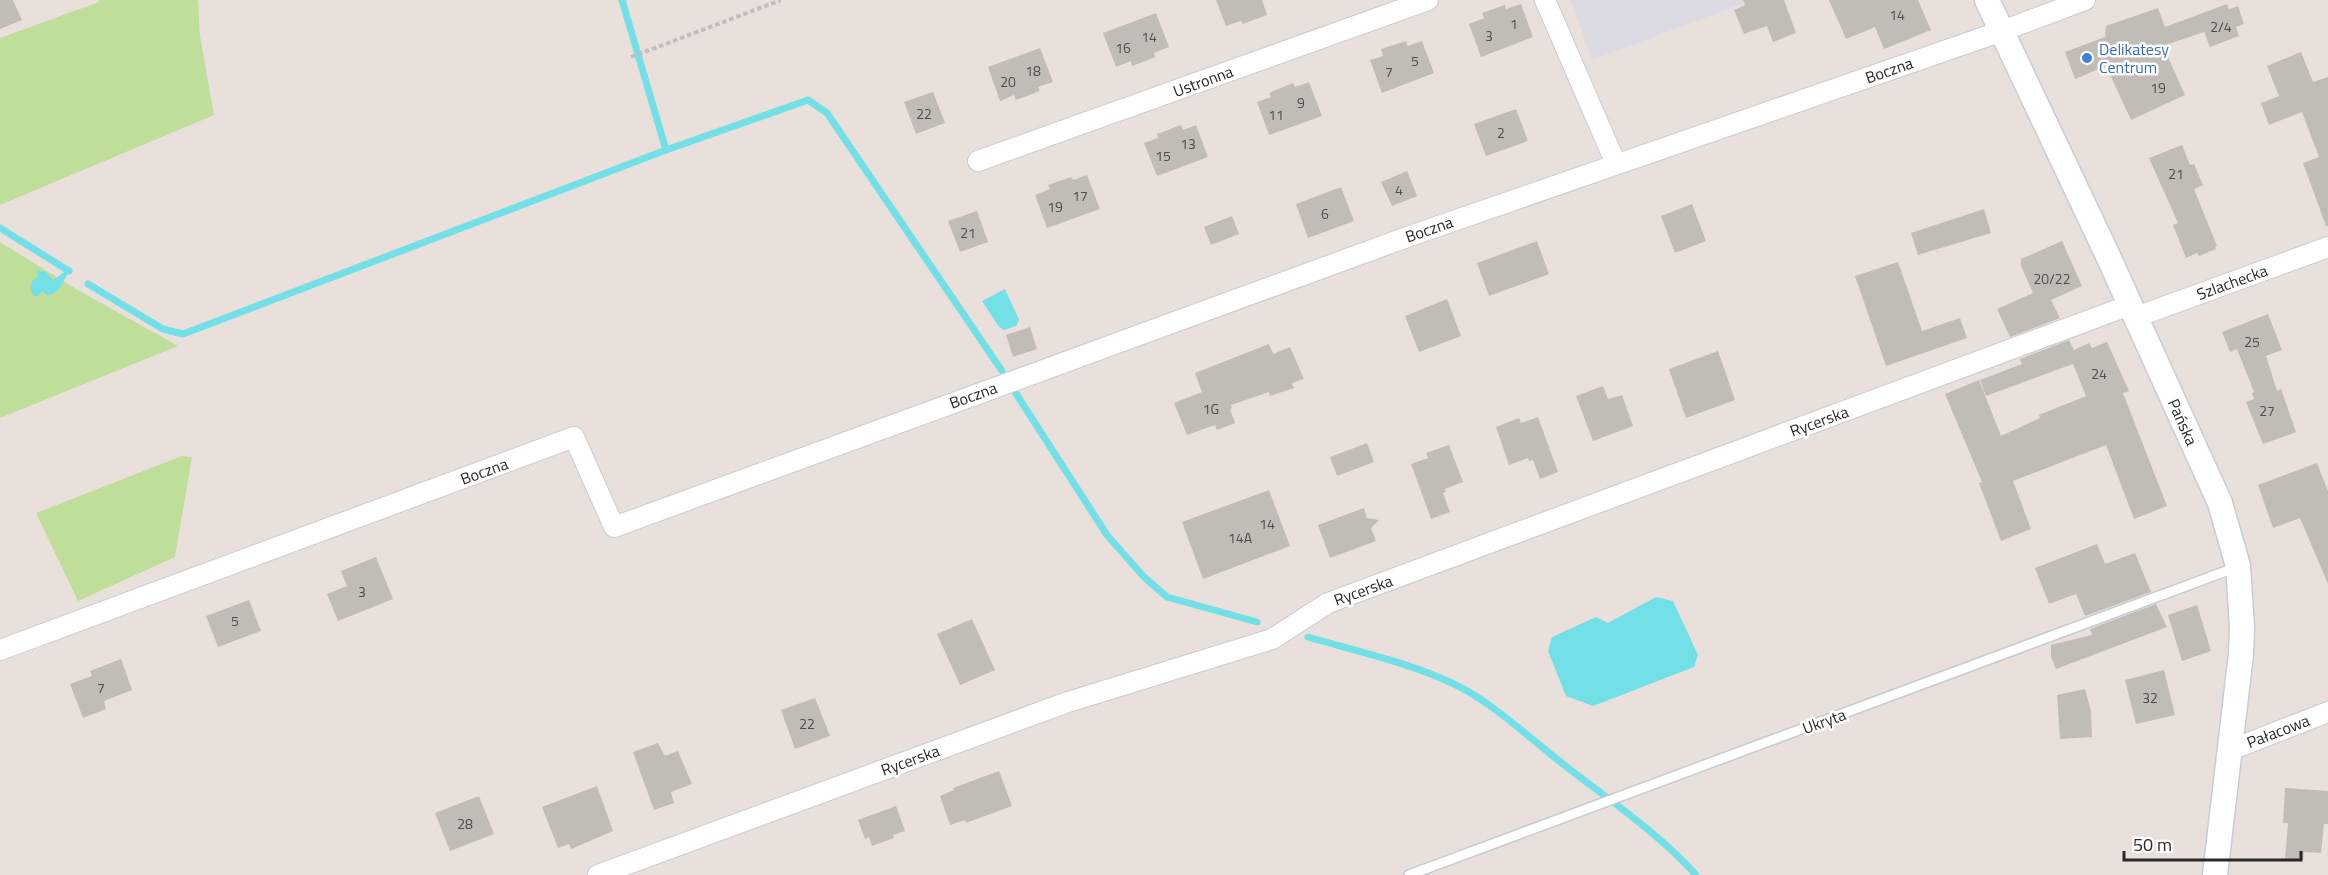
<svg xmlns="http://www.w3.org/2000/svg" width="2328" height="875" viewBox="0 0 2328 875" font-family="'Titillium Web',sans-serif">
<rect width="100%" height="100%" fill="#eae0db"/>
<!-- industrial -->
<polygon fill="#dcdbe3" points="1571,0 1753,0 1592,60"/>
<!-- green -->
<g fill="#bfde9a">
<polygon points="98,0 198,0 200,36 214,115 0,205 0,38 99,2"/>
<polygon points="0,242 76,289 178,346 0,418"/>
<polygon points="182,456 192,457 175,557 78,601 36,513"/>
</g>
<!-- water -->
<g fill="#73dfe7">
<path d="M 37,270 L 46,272 L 53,280 L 67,270 L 69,271 L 60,288 L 53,294 L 47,295 L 42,291 L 38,296 L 34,296 C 30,291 30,287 32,281 L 38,278 Z"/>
<polygon points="1005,289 1019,320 1016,326 1004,330 999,327 982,301"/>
<polygon points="1656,597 1673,601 1698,655 1694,667 1593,706 1566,696 1548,651 1552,637 1596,617 1608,623"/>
</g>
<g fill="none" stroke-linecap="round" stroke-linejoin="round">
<!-- stream -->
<g stroke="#73dfe7" stroke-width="7">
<polyline points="622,0 666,150"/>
<polyline points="0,228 69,271"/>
<polyline points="88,284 163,329 183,334 666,150 808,100 827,113 1002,371"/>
<polyline points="1015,392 1107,535 1144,577 1167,597 1257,622"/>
<path d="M 1308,637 C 1356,651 1407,662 1452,683 C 1488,699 1531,739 1563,764 C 1605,797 1661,835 1696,875"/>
</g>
</g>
<!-- building -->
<g fill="#c2bcb6">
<polygon points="0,0 13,0 22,20 0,29"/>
<polygon points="1216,0 1262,0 1267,15 1243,24 1241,21 1226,26"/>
<polygon points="1743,0 1784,0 1796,33 1773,42 1767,26 1744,34 1734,10 1745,5"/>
<polygon points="1829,0 1918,0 1931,30 1884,49 1875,27 1846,39"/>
<polygon points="1521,4 1533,37 1481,57 1469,24 1484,18 1482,13 1505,5 1506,9"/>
<polygon points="2227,4 2229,9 2238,6 2244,24 2236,27 2239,36 2210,47 2204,32 2163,46 2185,95 2131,120 2106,66 2075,79 2065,52 2105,37 2106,26 2158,8 2165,27"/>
<polygon points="1156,13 1169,47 1154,53 1155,57 1143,62 1132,66 1131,61 1116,67 1103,33"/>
<polygon points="1406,41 1407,46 1422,41 1434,73 1382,93 1370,60 1383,56 1381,49"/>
<polygon points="1040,48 1053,82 1038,87 1040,91 1016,100 1014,95 1000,101 988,67"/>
<polygon points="2301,52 2313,82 2328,77 2328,226 2326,226 2303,163 2319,157 2302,112 2269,125 2261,103 2279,96 2267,66"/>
<polygon points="1309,82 1322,116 1269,135 1257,102 1271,97 1269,93 1293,83 1295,87"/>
<polygon points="933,92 945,123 916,134 904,102"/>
<polygon points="1516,109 1528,141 1486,156 1474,124"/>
<polygon points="1181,125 1183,130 1196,125 1208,157 1157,176 1144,143 1158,138 1157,134"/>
<polygon points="2182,145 2190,165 2194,164 2203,185 2194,189 2217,246 2215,246 2216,249 2199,256 2197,253 2186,258 2173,225 2178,223 2149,158"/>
<polygon points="1407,171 1417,196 1392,206 1381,182"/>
<polygon points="1087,175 1100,209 1047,228 1035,195 1050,189 1048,185 1071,177 1073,180"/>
<polygon points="1341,187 1354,221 1308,238 1296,204"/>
<polygon points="1692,204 1706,241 1675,253 1661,216"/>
<polygon points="1984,209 1991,233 1918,255 1911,233"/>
<polygon points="977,211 988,242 960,252 948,221"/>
<polygon points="1232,216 1239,234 1211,245 1204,227"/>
<polygon points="1537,241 1549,274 1489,296 1477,263"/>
<polygon points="2062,241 2082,286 2051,300 2060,318 2010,337 1997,309 2033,293 2021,266 2021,259"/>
<polygon points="1898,262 1922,331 1960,318 1967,338 1886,366 1855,276"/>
<polygon points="1447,299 1461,336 1419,352 1405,316"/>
<polygon points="2268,314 2282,350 2266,356 2277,391 2281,389 2296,432 2263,444 2246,402 2254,399 2252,393 2254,392 2237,349 2230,352 2222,332"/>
<polygon points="1030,327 1037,349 1013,357 1006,335"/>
<polygon points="2069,340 2074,350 2089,343 2092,348 2107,342 2129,391 2123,393 2167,506 2134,519 2106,445 2013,481 2031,529 2001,541 1979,483 1982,482 1945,394 1979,380 2001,436 2040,418 2039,415 2086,396 2073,364 1986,396 1980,380 2022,364 2020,359"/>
<polygon points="1269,344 1273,354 1290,347 1304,379 1292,383 1294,388 1270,396 1269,392 1231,405 1232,408 1230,409 1235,423 1217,430 1215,425 1187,435 1174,403 1202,392 1195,373"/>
<polygon points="1718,351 1735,400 1686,418 1669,369"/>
<polygon points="1603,386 1608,399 1622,395 1633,426 1593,441 1576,396"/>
<polygon points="1538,417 1558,472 1540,479 1533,460 1529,461 1528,458 1509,465 1496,427 1519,418 1521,423"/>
<polygon points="1367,443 1374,462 1337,476 1330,457"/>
<polygon points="1449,445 1463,482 1445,489 1446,492 1443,493 1450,512 1431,519 1411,464 1428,458 1426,453"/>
<polygon points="2317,463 2328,491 2328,584 2300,518 2273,528 2258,485"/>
<polygon points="1269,490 1290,546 1203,579 1182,522"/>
<polygon points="1364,508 1367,518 1379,520 1371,528 1376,541 1330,558 1318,525"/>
<polygon points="2097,544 2105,564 2135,553 2151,592 2085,616 2076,594 2049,604 2035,568"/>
<polygon points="376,557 393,599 338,621 327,594 347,586 341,571"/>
<polygon points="249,600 261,631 218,647 206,616"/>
<polygon points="2156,604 2167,627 2056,669 2051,657 2051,645 2092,635 2090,629"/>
<polygon points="2197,605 2211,651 2182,661 2168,615"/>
<polygon points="972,619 995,670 960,685 937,634"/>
<polygon points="121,659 132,690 104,701 106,709 83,718 70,684 92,676 90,671"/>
<polygon points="2164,670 2175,715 2136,724 2125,680"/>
<polygon points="2085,689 2091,711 2092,737 2060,739 2057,695"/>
<polygon points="815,698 830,736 795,749 781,710"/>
<polygon points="658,743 665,756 678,751 692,784 671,792 674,803 654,810 633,752"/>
<polygon points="999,771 1012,806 966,823 965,820 950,825 940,796 954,790 953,788"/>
<polygon points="597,786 613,831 571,849 569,844 558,848 542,807"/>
<polygon points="2285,788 2328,791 2328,824 2324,824 2321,853 2304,852 2303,860 2285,859 2288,823 2283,823"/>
<polygon points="479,796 494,834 450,851 435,813"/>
<polygon points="896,806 905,831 893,835 894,838 872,846 869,837 865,839 858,820"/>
</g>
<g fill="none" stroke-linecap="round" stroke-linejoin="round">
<defs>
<polyline id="service" points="1409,875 2237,567"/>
<g id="minor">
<polyline points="1545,0 1616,164"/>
<polyline points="978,161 1428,0"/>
<polyline points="2136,317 2328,247"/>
<polyline points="0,650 574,437 614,527 1410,236 2002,31 2085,0"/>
<polyline points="2228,751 2328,712"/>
<polyline points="598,875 1065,703 1272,639 1328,603 2130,305"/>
</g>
<polyline id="tertiary" points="1987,0 2108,256 2220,503 2238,566 2242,627 2241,654 2215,875"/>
</defs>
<!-- service casing -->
<use href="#service" stroke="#c6ccd6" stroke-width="12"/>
<!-- minor casing -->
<use href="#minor" stroke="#c6ccd6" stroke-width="22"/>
<!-- tertiary casing -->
<use href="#tertiary" stroke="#c6ccd6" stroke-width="27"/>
<!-- path -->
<polyline stroke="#bebebe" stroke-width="4" stroke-dasharray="4.5 3" stroke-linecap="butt" points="631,57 781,0"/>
<!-- service -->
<use href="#service" stroke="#fff" stroke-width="9"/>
<!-- minor -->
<use href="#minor" stroke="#fff" stroke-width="20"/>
<!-- tertiary -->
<use href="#tertiary" stroke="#fff" stroke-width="24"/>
</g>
<!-- markers -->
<circle fill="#3f7fe0" stroke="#fff" stroke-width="2" cx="2087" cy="58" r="6"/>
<g text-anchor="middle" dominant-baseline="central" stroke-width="5" stroke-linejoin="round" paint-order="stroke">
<!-- number labels -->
<g font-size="14" fill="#4e4d4c">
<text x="1897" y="14">14</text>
<text x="1514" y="23">1</text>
<text x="2221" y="26">2/4</text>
<text x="1489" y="35">3</text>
<text x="1149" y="36">14</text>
<text x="1123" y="47">16</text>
<text x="1415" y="60">5</text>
<text x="1033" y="70">18</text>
<text x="1389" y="71">7</text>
<text x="1008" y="81">20</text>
<text x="2158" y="87">19</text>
<text x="1301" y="102">9</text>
<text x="924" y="113">22</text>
<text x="1276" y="114">11</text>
<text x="1501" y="132">2</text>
<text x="1188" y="143">13</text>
<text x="1163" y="155">15</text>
<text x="2176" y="173">21</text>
<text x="1399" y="189">4</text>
<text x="1080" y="195">17</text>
<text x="1055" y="206">19</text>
<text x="1325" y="213">6</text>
<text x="968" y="232">21</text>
<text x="2052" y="278">20/22</text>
<text x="2252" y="341">25</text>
<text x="2099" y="373">24</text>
<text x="1211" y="408">1G</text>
<text x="2267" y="410">27</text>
<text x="1267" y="523">14</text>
<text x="1240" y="537">14A</text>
<text x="362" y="591">3</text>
<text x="235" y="620">5</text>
<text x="101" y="687">7</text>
<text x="2150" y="697">32</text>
<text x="807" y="723">22</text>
<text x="465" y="823">28</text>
</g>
<!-- shop labels -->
<g font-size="16" fill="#366cbe" stroke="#fff" text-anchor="start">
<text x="2099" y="49">Delikatesy<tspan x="2099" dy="18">Centrum</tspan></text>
</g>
<!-- street labels -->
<g font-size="16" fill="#282828" stroke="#fff">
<text transform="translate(1889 70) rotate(-19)">Boczna</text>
<text transform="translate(1203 81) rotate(-20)">Ustronna</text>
<text transform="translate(1429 229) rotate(-19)">Boczna</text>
<text transform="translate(2232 282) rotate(-20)">Szlachecka</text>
<text transform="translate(973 395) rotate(-20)">Boczna</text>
<text transform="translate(1819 421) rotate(-20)">Rycerska</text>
<text transform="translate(2183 422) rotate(66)">Pańska</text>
<text transform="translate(484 471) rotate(-20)">Boczna</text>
<text transform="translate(1363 590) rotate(-20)">Rycerska</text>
<text transform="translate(1824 721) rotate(-20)">Ukryta</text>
<text transform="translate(2278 731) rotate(-21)">Pałacowa</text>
<text transform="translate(910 760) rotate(-20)">Rycerska</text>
</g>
</g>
<!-- scale -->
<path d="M2124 851v9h177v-9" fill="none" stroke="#282828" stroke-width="3"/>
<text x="2133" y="851" font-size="18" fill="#282828" stroke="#ffffff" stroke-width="4.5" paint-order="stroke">50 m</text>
</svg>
